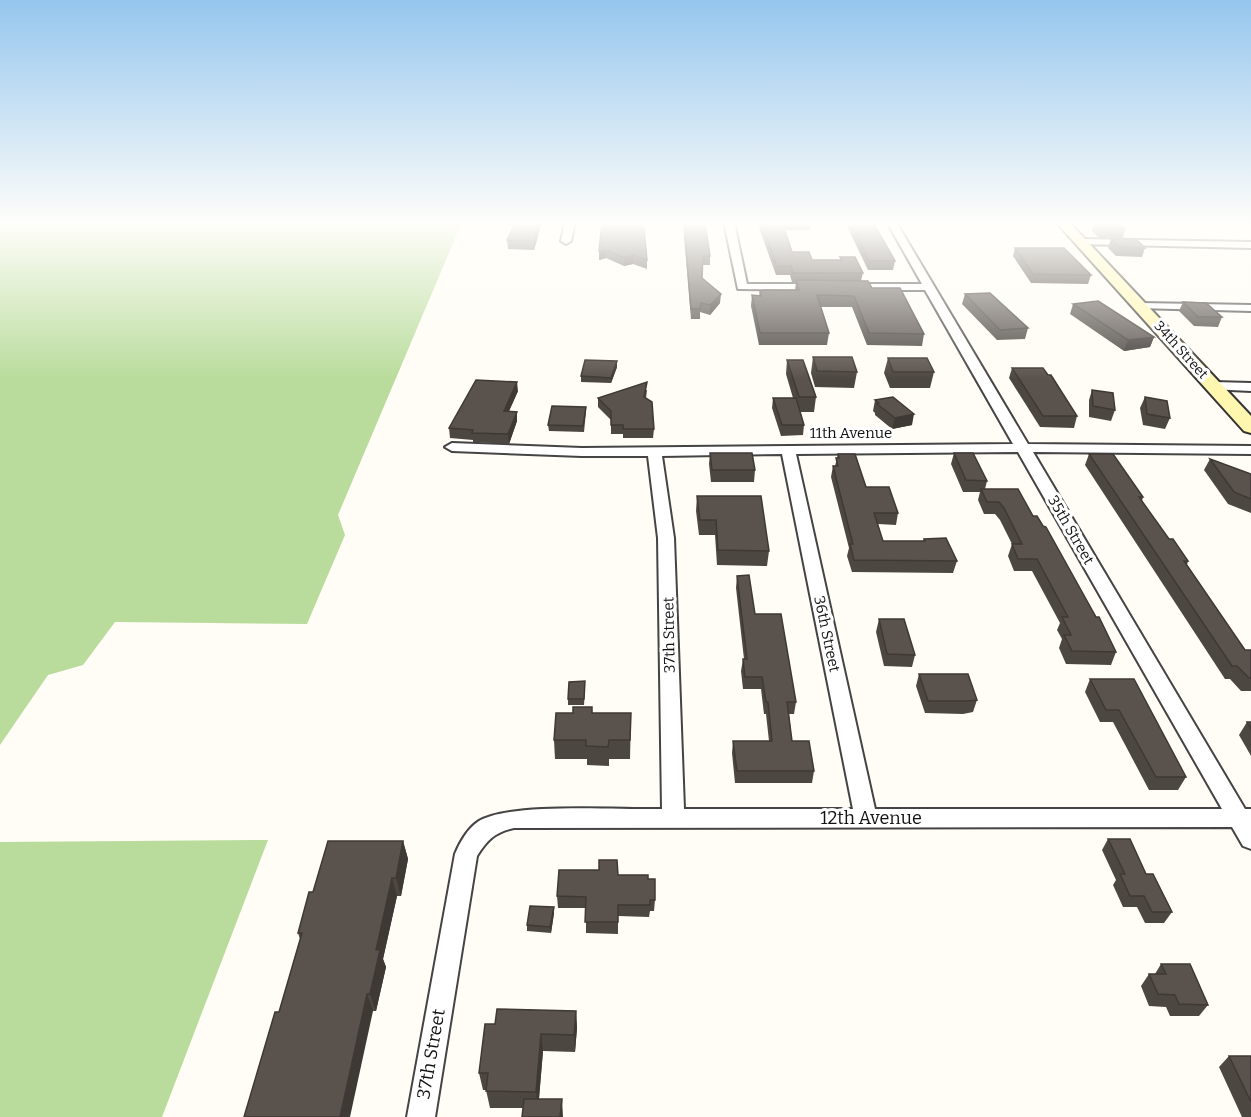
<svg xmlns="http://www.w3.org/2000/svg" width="1251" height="1117" viewBox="0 0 1251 1117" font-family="Bitter,serif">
<rect width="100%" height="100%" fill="#fffdf5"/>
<!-- forest -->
<g fill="#b9dc9c">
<polygon points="0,222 462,222 338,515 345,535 307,624 115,622 83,665 48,675 0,745"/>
<polygon points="268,840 162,1117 0,1117 0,842"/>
</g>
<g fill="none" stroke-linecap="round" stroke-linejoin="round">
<defs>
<g id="street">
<polygon points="565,222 575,222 571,241 566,244 561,241"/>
<polygon points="724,222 734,222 747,284 818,284 823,287 818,290 738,289"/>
<path d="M 887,222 L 896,222 L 1028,444 L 1251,446 L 1251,454 L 1033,452 L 1245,809 L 1251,809 L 1251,849 L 1243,846 L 1232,827 L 514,828 C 495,832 487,840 477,856 L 435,1117 L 407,1117 L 455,854 C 460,842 468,828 479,821 C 509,802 622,810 662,809 L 658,538 L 648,456 L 582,456 L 452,451 L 445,447 L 452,443 L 582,448 L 1013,444 L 925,290 L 850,290 L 845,287 L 850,284 L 922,284 ZM 1018,452 L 1222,809 L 875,809 L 796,454 ZM 782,454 L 853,809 L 684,809 L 674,538 L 662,456 Z"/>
<polygon points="1081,239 1251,242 1251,248 1078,244 1076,242"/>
<polygon points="1141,303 1251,305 1251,311 1137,308 1135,306"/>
<polygon points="1214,382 1251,383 1251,391 1209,389 1208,386 1209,383"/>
</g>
<polygon id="secondary" points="1056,222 1069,222 1251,416 1251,433 1244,431"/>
</defs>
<!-- street casing -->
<use href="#street" stroke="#444" stroke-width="4"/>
<!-- secondary casing -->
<use href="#secondary" stroke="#333" stroke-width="4"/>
<!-- street -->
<use href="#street" fill="#fff" fill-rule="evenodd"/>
<!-- secondary -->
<use href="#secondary" fill="#fff6b0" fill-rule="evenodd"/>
</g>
<!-- wall -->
<g fill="#4d4742">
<polygon points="506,222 542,222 534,250 508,249 507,240 515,225 506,225"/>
<polygon points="595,222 705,222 710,256 710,265 702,265 702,278 720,303 710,315 700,312 700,319 691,319 683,225 639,224 647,260 647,269 633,264 624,266 606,258 599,260 599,251 602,224 595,224"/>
<polygon points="757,222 811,222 810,230 784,230 792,252 812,260 840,260 840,257 863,273 861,281 872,288 924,334 922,346 867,345 852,307 820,307 829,333 827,345 759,345 751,306 752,295 759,296 760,291 795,290 796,282 792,282 790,275 776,275"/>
<polygon points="845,222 873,222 895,261 893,270 868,270"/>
<polygon points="1095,222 1125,229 1123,238 1099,238 1092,231"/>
<polygon points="1111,239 1145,248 1142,257 1116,256 1108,248"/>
<polygon points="1015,248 1091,275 1088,284 1031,283 1013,256"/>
<polygon points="965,294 1028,328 1025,339 997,340 962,304"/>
<polygon points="1183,302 1222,317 1218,327 1194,326 1179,311"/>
<polygon points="1073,304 1154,337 1150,347 1124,351 1070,314"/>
<polygon points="813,357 857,372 854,388 815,387 811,373"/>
<polygon points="888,358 934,372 930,388 890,388 884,373"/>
<polygon points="787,360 816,397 814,412 800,412 804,425 803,435 781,436 772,408 773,398 793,398 786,374"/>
<polygon points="617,367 611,383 581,382 581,376"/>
<polygon points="1012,368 1077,416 1074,428 1040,427 1009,378"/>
<polygon points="647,390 646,398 654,429 653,438 623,438 623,434 611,434 611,420 598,407 598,398"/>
<polygon points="1092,390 1115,410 1111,421 1089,417 1089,400"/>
<polygon points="518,391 509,411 517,412 517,421 509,444 473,442 473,440 450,438 449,428"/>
<polygon points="1145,397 1170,418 1165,429 1143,425 1140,408"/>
<polygon points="875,400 912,425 892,429 875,415 875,413 873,411"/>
<polygon points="586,407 586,412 584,432 549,431 548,425"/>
<polygon points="710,453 755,470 754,482 711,482 709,464"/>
<polygon points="954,453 987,481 985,489 1033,516 1096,617 1116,652 1111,665 1066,664 1059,648 1062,639 1057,630 1060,623 1032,571 1014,571 1008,556 1012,544 1000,520 995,514 984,514 978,500 980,492 963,492 951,464"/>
<polygon points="838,454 866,487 898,513 896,525 878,524 883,541 923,541 924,539 957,561 953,573 852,572 847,556 849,548 831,477 833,466 835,466"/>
<polygon points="1089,454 1143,497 1142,501 1169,539 1188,561 1187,565 1245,650 1251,650 1251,691 1241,691 1230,679 1225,679 1085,465"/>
<polygon points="1210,459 1251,474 1251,513 1228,504 1204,470"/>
<polygon points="697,496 769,551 767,566 717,565 715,535 699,535 696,511"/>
<polygon points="737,576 796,702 794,714 789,714 792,741 814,771 812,783 735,783 732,753 733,741 769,741 766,714 764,714 761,689 743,689 741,671 743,659 744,659 736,588"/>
<polygon points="879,619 915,655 912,667 884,666 876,632"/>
<polygon points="919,674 977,700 973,712 963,714 925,713 916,686"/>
<polygon points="1090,679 1186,777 1178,790 1149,790 1113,722 1100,722 1085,692"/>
<polygon points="585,688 584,705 568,705 568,699"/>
<polygon points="592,713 631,713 630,759 609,759 609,766 587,765 587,759 555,759 554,740"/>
<polygon points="1247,722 1251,722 1251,756 1239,735"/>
<polygon points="1108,839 1146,874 1172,912 1164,923 1145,923 1137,907 1123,907 1113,885 1116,880 1102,850"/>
<polygon points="403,841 408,859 401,896 397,896 383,959 386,967 376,1011 279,1012 300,939 298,933 313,892"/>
<polygon points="618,875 648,879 655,900 654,911 650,911 649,917 618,916 618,934 586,933 586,908 558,908 557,896"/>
<polygon points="554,907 554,913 551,933 527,931 527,925"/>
<polygon points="1161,964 1208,1005 1199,1016 1170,1016 1166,1007 1149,1006 1141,986 1149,974 1155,974"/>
<polygon points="576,1011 577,1028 575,1052 543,1051 539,1099 523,1108 490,1108 486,1090 483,1090 479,1073"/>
<polygon points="1229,1056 1251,1056 1251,1117 1242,1117 1219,1067"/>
</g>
<!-- shaded-wall -->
<g fill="#3f3936">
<polygon points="539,222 542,222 534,250 534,241"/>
<polygon points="606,250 606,258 599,260 599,251"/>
<polygon points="634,255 633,264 624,266 624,258"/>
<polygon points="721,294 720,303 710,315 710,305"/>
<polygon points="1154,337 1150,347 1124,351 1128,340"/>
<polygon points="617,361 617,367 611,383 611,378"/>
<polygon points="517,382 518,391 505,420 504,411"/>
<polygon points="517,412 517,421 509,444 508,434"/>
<polygon points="914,414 912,425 892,429 895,418"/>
<polygon points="403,841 408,859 401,896 396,878"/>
<polygon points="392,878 397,896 383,959 386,967 376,1011 370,994 376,950"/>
<polygon points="554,907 554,913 551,933 550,927"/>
<polygon points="367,994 373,1011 350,1117 340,1117"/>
<polygon points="576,1011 577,1028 575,1052 574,1035"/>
<polygon points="541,1034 543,1051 538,1109 536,1092"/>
<polygon points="562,1099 563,1117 560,1117"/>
</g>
<!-- building -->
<g fill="#5a524d" stroke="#3f3936" stroke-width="1.5">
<polygon points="516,222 539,222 534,241 507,240"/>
<polygon points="602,222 637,222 644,228 647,260 634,255 624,258 606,250 599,251"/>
<polygon points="684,222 705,222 710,256 703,256 702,278 721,294 710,305 701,303 700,309 691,309"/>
<polygon points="761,222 782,222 792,252 809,252 812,260 842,260 840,257 855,257 863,273 793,273 791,266 777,266"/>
<polygon points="851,222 873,222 895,261 869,261"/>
<polygon points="1096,222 1118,222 1125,229 1102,229"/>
<polygon points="1111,239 1136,239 1145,248 1119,247"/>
<polygon points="1015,248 1064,248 1091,275 1033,274"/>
<polygon points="796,280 868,281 872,288 900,288 924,334 869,333 854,296 817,295 829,333 760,333 752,295 761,296 760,291 764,290 799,290"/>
<polygon points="990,293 1028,328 1000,330 965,294"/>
<polygon points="1098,301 1154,337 1128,340 1073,304"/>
<polygon points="1183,302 1206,303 1222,317 1198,317"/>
<polygon points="813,357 852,357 857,372 817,371"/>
<polygon points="888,358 927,358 934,372 893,372"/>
<polygon points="585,360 617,361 611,378 581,376"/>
<polygon points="787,360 803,360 816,397 799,397"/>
<polygon points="1012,368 1043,368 1048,375 1051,375 1077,416 1043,416"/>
<polygon points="476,380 517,382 504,411 517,412 508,434 472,433 473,430 449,428"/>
<polygon points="647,382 644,397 652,402 654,429 623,429 623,425 611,425 611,411 598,398"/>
<polygon points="1092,390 1113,393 1115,410 1093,406"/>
<polygon points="893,397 914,414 895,418 877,404 879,403 875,400"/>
<polygon points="1145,397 1167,401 1170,418 1147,414"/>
<polygon points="773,398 796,398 804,425 782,425"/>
<polygon points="552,406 586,407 583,426 548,425"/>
<polygon points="710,453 752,453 755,470 712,470"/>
<polygon points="954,453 973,453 987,481 966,480"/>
<polygon points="838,454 855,454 866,487 889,487 898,513 874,513 883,541 925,541 924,539 946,538 957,561 854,560 850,544 853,544 833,466 838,466 836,458 839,458"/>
<polygon points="1089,454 1113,454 1143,497 1139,497 1169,539 1173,539 1188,561 1184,561 1245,650 1251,650 1251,678 1249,678 1237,666 1232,666"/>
<polygon points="1210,459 1251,474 1251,499 1234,492"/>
<polygon points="981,489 1018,489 1033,516 1037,516 1043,526 1046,527 1096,617 1099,617 1116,652 1072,651 1064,635 1071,635 1062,617 1068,617 1037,559 1018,559 1012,544 1022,544 1004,508 999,502 987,502"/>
<polygon points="697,496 761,496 769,551 718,550 716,520 700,520"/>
<polygon points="749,575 755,614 781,614 796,702 787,702 792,741 809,741 814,771 737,771 733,741 772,741 768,702 766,702 762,677 745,677 743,659 747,659 737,576"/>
<polygon points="879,619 904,619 915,655 887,654"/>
<polygon points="919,674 968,674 977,700 967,701 928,701"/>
<polygon points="1090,679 1134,679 1186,777 1156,777 1119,710 1106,710"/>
<polygon points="585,681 584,699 568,699 569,682"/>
<polygon points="573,707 592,707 592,713 631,713 630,740 609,740 608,747 586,746 586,740 554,740 556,713 573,713"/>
<polygon points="1247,722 1251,722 1251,729"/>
<polygon points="1108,839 1130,839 1146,874 1153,874 1172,912 1152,912 1144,896 1130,896 1120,874 1125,874"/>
<polygon points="328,841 403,841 396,878 392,878 376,950 380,950 370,994 367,994 340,1117 244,1117 275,1012 279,1012 302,933 298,933 309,892 313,892"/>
<polygon points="599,860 617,860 618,875 648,875 648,879 655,879 655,900 650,900 650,905 618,905 618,922 585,922 586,897 557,896 559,870 599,870"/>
<polygon points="530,906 554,907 550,927 527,925"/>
<polygon points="1161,964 1190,964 1208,1005 1179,1004 1175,995 1158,994 1149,974 1166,974"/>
<polygon points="497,1009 576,1011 574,1035 541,1034 536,1092 486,1091 488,1073 479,1073 485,1024 495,1024"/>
<polygon points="1229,1056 1251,1056 1251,1102"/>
<polygon points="524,1099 562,1099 560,1117 522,1117"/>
</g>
<!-- sky -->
<linearGradient id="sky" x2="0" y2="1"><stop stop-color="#95c6ee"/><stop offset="0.59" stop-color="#fffefa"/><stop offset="1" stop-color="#fffefa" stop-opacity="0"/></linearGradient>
<rect width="1251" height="379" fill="url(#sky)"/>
<g text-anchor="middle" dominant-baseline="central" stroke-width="6" stroke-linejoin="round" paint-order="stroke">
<!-- far-street labels -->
<g font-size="14" fill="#111" stroke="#fff">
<text transform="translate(1181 350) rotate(48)">34th Street</text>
</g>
<!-- street labels -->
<g font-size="15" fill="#111" stroke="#fff">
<text x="851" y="433">11th Avenue</text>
<text transform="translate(1071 530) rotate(60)">35th Street</text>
<text transform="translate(827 634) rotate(78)">36th Street</text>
<text transform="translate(669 635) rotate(-91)">37th Street</text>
</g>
<!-- near-street labels -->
<g font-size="18" fill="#111" stroke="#fff">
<text x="871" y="818">12th Avenue</text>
<text transform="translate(431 1054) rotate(-80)">37th Street</text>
</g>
</g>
</svg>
